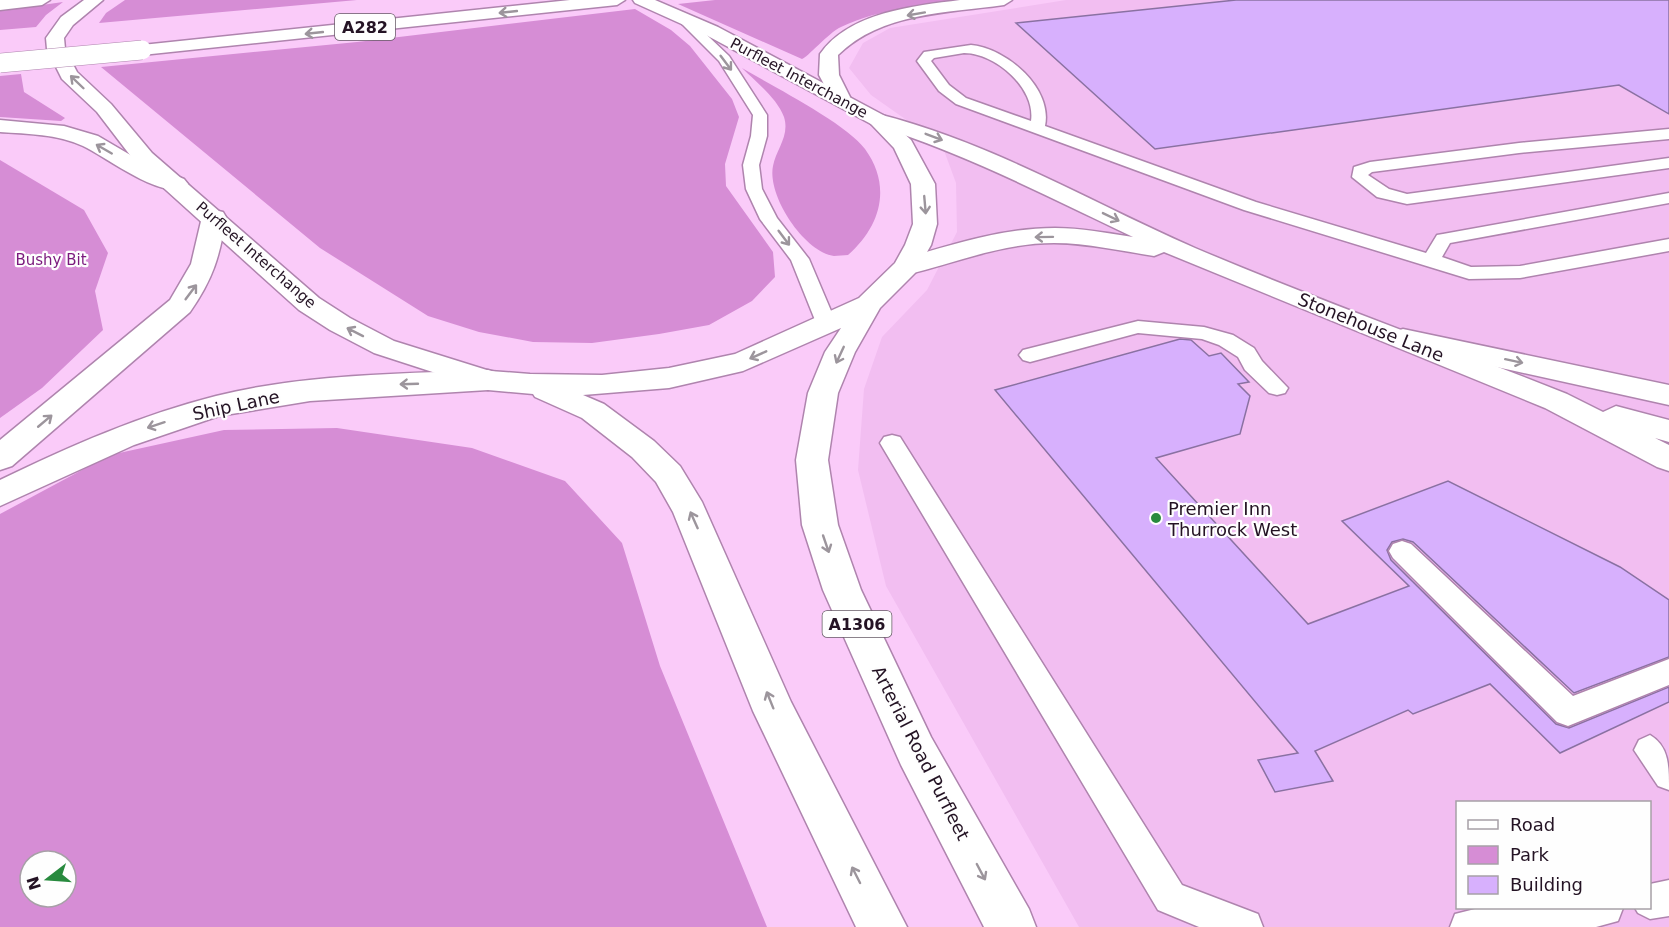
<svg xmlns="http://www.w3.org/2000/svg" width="1669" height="927" viewBox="0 0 1669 927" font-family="'DejaVu Sans',sans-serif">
<rect width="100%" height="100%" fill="#facbf9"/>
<!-- built -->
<path fill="#f2bef1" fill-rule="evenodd" d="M 1066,0 L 1669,0 L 1669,927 L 1079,927 L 886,586 L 858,470 L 864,389 L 882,337 L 927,290 L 957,232 L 956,183 L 942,145 L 871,95 L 849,68 L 863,43 L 890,28 ZM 1458,802 L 1650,802 L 1650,908 L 1458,908 Z"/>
<!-- green -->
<g fill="#d68dd5" fill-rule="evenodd">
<polygon points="125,0 357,0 99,23 106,13"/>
<path d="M 715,0 L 970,0 C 927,6 880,8 841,27 C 828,33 807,58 802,59 L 678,4 Z"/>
<polygon points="63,2 46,15 36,27 0,30 0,11"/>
<polygon points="635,9 671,30 690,46 732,99 739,117 725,164 726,186 773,252 775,277 752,301 709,325 659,334 592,343 533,342 479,332 428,316 320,248 101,67 357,42"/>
<path d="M 742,68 C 772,86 846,123 865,149 C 892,186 881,226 848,255 C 844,255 838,256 834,256 C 803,251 767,195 773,166 C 776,149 790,136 784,117 C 777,98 756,82 742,68 Z"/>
<polygon points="21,74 24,92 65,118 61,121 0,117 0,76"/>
<polygon points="0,160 84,210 108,253 95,291 103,330 42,388 0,418"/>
<path d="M 337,428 L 472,448 L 565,481 L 622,543 L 660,666 L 767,927 L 0,927 L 0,514 L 110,455 L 224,430 ZM 30,861 L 66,861 L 66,897 L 30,897 Z"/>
</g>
<!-- building -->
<g fill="#d7b0fd" stroke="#8a71a2" stroke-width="1.5">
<polygon points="1236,0 1669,0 1669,114 1619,85 1155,149 1016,23"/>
<polygon points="1180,339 1191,340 1209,356 1221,353 1249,382 1238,384 1250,396 1240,434 1156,458 1308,624 1409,586 1342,521 1448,481 1620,567 1669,600 1669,657 1574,693 1413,542 1403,539 1392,542 1387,550 1391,560 1556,724 1569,728 1669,687 1669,702 1560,753 1490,684 1413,714 1408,710 1315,751 1333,781 1275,792 1258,760 1298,753 995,390"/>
</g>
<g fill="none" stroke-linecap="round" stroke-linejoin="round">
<defs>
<g id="lane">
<polygon points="685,17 689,18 729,56 767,115 767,136 759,165 762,189 777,218 809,259 837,325 834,329 820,329 817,325 791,260 760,219 746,189 743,165 751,136 753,115 719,61 679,21"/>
<path d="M 971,45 C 1006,48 1053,88 1045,126 L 1256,202 L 1426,253 L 1437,235 L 1443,234 L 1669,193 L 1669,203 L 1450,243 L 1442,257 L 1471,267 L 1520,266 L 1669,239 L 1669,251 L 1520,278 L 1469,279 L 1244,210 L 956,104 L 939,91 L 917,61 L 924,52 ZM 964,53 C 995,53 1036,88 1031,121 L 966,98 L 949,85 L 931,61 L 934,58 Z"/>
<polygon points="1669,129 1669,139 1519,153 1372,172 1368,175 1389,189 1407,194 1669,158 1669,168 1407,204 1377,197 1352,177 1354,167 1370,162 1519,143"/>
<polygon points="1138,321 1204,327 1233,335 1254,348 1262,361 1288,388 1285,393 1277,395 1269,393 1245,370 1238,357 1219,345 1202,339 1138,333 1030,362 1023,360 1019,355 1023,350"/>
<polygon points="892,435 900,437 1182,885 1258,914 1263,927 1199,927 1158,910 880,443 884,437"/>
<polygon points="1402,541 1411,544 1573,696 1669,659 1669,685 1568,726 1557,722 1393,558 1389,551 1393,544"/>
<path d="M 1650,735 C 1669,746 1669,766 1669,790 L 1658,786 L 1634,750 L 1639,740 Z"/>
<polygon points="1669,880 1669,916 1650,919 1638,913 1635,908 1650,908 1650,884"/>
<polygon points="1479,908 1623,908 1618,921 1596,927 1450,927 1455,914"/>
</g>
<polygon id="street" points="1403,329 1669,385 1669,405 1393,344 1389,338 1393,332"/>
<g id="secondary">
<path d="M 878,114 C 990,142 1090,202 1195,248 C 1317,300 1444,345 1567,394 L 1603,412 L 1616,406 L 1669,420 L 1669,442 L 1655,438 L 1669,445 L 1669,471 L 1657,467 L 1545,408 L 1164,252 L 1154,256 C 1121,251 1087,243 1054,243 C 1002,243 955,263 906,275 L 897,273 L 893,267 L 897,261 C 947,246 1001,228 1055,228 C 1081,228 1107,233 1133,237 C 1047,196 962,152 871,124 L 868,120 L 871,116 Z"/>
<path d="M 214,210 L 223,212 L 226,217 C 220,256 213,279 190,312 L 12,466 L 0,470 L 0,440 L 170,300 L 191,264 L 202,217 L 205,212 Z"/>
<path d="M 488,370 L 499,373 L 503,380 L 499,387 L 488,390 L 310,401 L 219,416 L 134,445 L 0,506 L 0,480 C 70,446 141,415 216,396 C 304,374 398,374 488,370 Z"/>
</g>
<polygon id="primary" points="84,0 103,0 73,25 64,38 65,49 77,72 111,104 152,153 319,298 350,318 394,341 490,371 530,374 602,375 669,368 735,354 859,298 895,263 905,245 913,224 911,184 894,148 871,124 706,35 635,3 633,0 655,0 718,27 885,116 911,140 935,184 937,224 931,245 915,273 880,308 855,352 838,393 828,460 838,525 861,590 931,737 1029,909 1036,927 984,927 901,765 823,590 802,525 796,460 808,393 825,352 841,328 743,371 669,388 583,395 604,404 654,441 680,466 702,502 791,702 907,927 856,927 753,711 673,512 656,482 632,457 582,418 535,397 533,394 488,390 374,353 330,330 299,310 136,163 97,112 62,79 47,49 46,38 61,17"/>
<g id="highway">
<polygon points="0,0 50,0 42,5 0,10"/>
<polygon points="570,0 625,0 617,5 142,55 136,54 133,50 136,46 142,45"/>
<path d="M 960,0 L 1012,0 L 1004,5 C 947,13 882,12 838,55 L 839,75 L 850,97 L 847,101 L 833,101 L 819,75 L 820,54 C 849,12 914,6 960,0 Z"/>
<path d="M 0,120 L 64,126 L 98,136 L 144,163 L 184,179 L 188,184 L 184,189 C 156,196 108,158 83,146 C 57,134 28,134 0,132 Z"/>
</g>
</defs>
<!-- lane casing -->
<use href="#lane" stroke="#af84ae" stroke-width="3"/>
<!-- street casing -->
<use href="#street" stroke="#af84ae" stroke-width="3"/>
<!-- secondary casing -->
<use href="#secondary" stroke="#af84ae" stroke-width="3"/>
<!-- primary casing -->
<use href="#primary" stroke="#af84ae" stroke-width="3"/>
<!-- highway casing -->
<use href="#highway" stroke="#af84ae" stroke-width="3"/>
<!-- lane -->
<use href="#lane" fill="#fff" fill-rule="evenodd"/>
<!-- street -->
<use href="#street" fill="#fff" fill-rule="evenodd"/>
<!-- secondary -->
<use href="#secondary" fill="#fff" fill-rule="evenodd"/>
<!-- primary -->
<use href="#primary" fill="#fff" fill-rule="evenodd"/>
<!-- highway -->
<use href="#highway" fill="#fff" fill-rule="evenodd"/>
<defs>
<polyline id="highway-bridge" points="0,63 142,50"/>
</defs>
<!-- highway-bridge casing -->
<use href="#highway-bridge" stroke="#af84ae" stroke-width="20" stroke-linecap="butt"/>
<!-- highway-bridge -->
<use href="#highway-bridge" stroke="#fff" stroke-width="19"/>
</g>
<!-- one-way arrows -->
<defs><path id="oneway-shaft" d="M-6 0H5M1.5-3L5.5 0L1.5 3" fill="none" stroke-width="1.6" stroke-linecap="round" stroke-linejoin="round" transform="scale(1.5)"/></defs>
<g stroke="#9c959c">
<use href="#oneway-shaft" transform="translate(508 12) rotate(174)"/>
<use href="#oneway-shaft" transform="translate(916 14) rotate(170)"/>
<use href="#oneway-shaft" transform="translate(314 33) rotate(174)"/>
<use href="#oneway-shaft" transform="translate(726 63) rotate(53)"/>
<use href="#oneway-shaft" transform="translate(77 82) rotate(-136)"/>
<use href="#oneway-shaft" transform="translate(934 137) rotate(21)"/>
<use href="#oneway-shaft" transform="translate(104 149) rotate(-150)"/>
<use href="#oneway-shaft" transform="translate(925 205) rotate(85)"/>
<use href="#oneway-shaft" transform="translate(1111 217) rotate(26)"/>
<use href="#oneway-shaft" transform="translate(1044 237) rotate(179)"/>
<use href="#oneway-shaft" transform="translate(784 238) rotate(53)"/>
<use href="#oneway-shaft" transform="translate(191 292) rotate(-53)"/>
<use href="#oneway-shaft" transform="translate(355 332) rotate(-153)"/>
<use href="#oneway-shaft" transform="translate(758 355) rotate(156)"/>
<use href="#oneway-shaft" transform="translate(840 355) rotate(115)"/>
<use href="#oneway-shaft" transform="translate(1514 361) rotate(12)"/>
<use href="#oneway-shaft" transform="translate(409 384) rotate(178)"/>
<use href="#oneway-shaft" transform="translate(45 421) rotate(-40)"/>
<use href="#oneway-shaft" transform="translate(156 425) rotate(162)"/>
<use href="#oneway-shaft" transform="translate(694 520) rotate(-114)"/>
<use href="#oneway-shaft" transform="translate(826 544) rotate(71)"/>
<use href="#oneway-shaft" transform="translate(770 700) rotate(-112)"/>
<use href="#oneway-shaft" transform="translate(981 872) rotate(62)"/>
<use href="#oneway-shaft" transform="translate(856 875) rotate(-117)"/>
</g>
<!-- markers -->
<circle fill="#288a3e" stroke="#fefefe" stroke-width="2" cx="1156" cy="518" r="6"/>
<g text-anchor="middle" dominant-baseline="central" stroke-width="4.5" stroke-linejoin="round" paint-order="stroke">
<!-- far-street labels -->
<g font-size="15" fill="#241324" stroke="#fefefe">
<text transform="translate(799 78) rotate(28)">Purfleet Interchange</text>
<text transform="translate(256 255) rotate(41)">Purfleet Interchange</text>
</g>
<!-- far-park labels -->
<g font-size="15" fill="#7b1a7d" stroke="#fefefe">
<text x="51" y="260">Bushy Bit</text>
</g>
<!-- shield labels -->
<g fill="#fefefe" stroke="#655a65" stroke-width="1.5">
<rect x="335" y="14" width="60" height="26" rx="4.5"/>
<rect x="822.5" y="611" width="69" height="26" rx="4.5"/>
</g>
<g font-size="16" font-weight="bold" fill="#241324">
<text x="365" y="27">A282</text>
<text x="857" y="624">A1306</text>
</g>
<!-- street labels -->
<g font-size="18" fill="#241324" stroke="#fefefe">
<text transform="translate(1371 327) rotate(22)">Stonehouse Lane</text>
<text transform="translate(236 405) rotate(-12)">Ship Lane</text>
<text transform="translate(921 753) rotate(63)">Arterial Road Purfleet</text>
</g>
<!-- poi labels -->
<g font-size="18" fill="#241324" stroke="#fefefe" text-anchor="start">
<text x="1168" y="508">Premier Inn<tspan x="1168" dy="21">Thurrock West</tspan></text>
</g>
</g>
<!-- legend -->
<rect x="1456" y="801" width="195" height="108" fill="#fefefe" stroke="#a7a0a7" stroke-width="1.5"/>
<rect x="1468" y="820" width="30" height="9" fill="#ffffff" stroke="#a7a0a7" stroke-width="1.5"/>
<text x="1510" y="831" font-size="18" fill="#241324">Road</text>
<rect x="1468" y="846" width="30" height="18" fill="#d68dd5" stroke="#a7a0a7" stroke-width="1.5"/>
<text x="1510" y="861" font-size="18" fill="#241324">Park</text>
<rect x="1468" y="876" width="30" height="18" fill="#d7b0fd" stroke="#a7a0a7" stroke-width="1.5"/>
<text x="1510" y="891" font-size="18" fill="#241324">Building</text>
<!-- north arrow -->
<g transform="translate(48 879) rotate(253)"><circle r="28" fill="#fefefe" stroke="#a7a0a7" stroke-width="1.5"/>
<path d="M0-4.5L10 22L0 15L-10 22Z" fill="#288a3e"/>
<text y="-9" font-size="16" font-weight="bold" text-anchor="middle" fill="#241324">N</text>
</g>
</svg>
